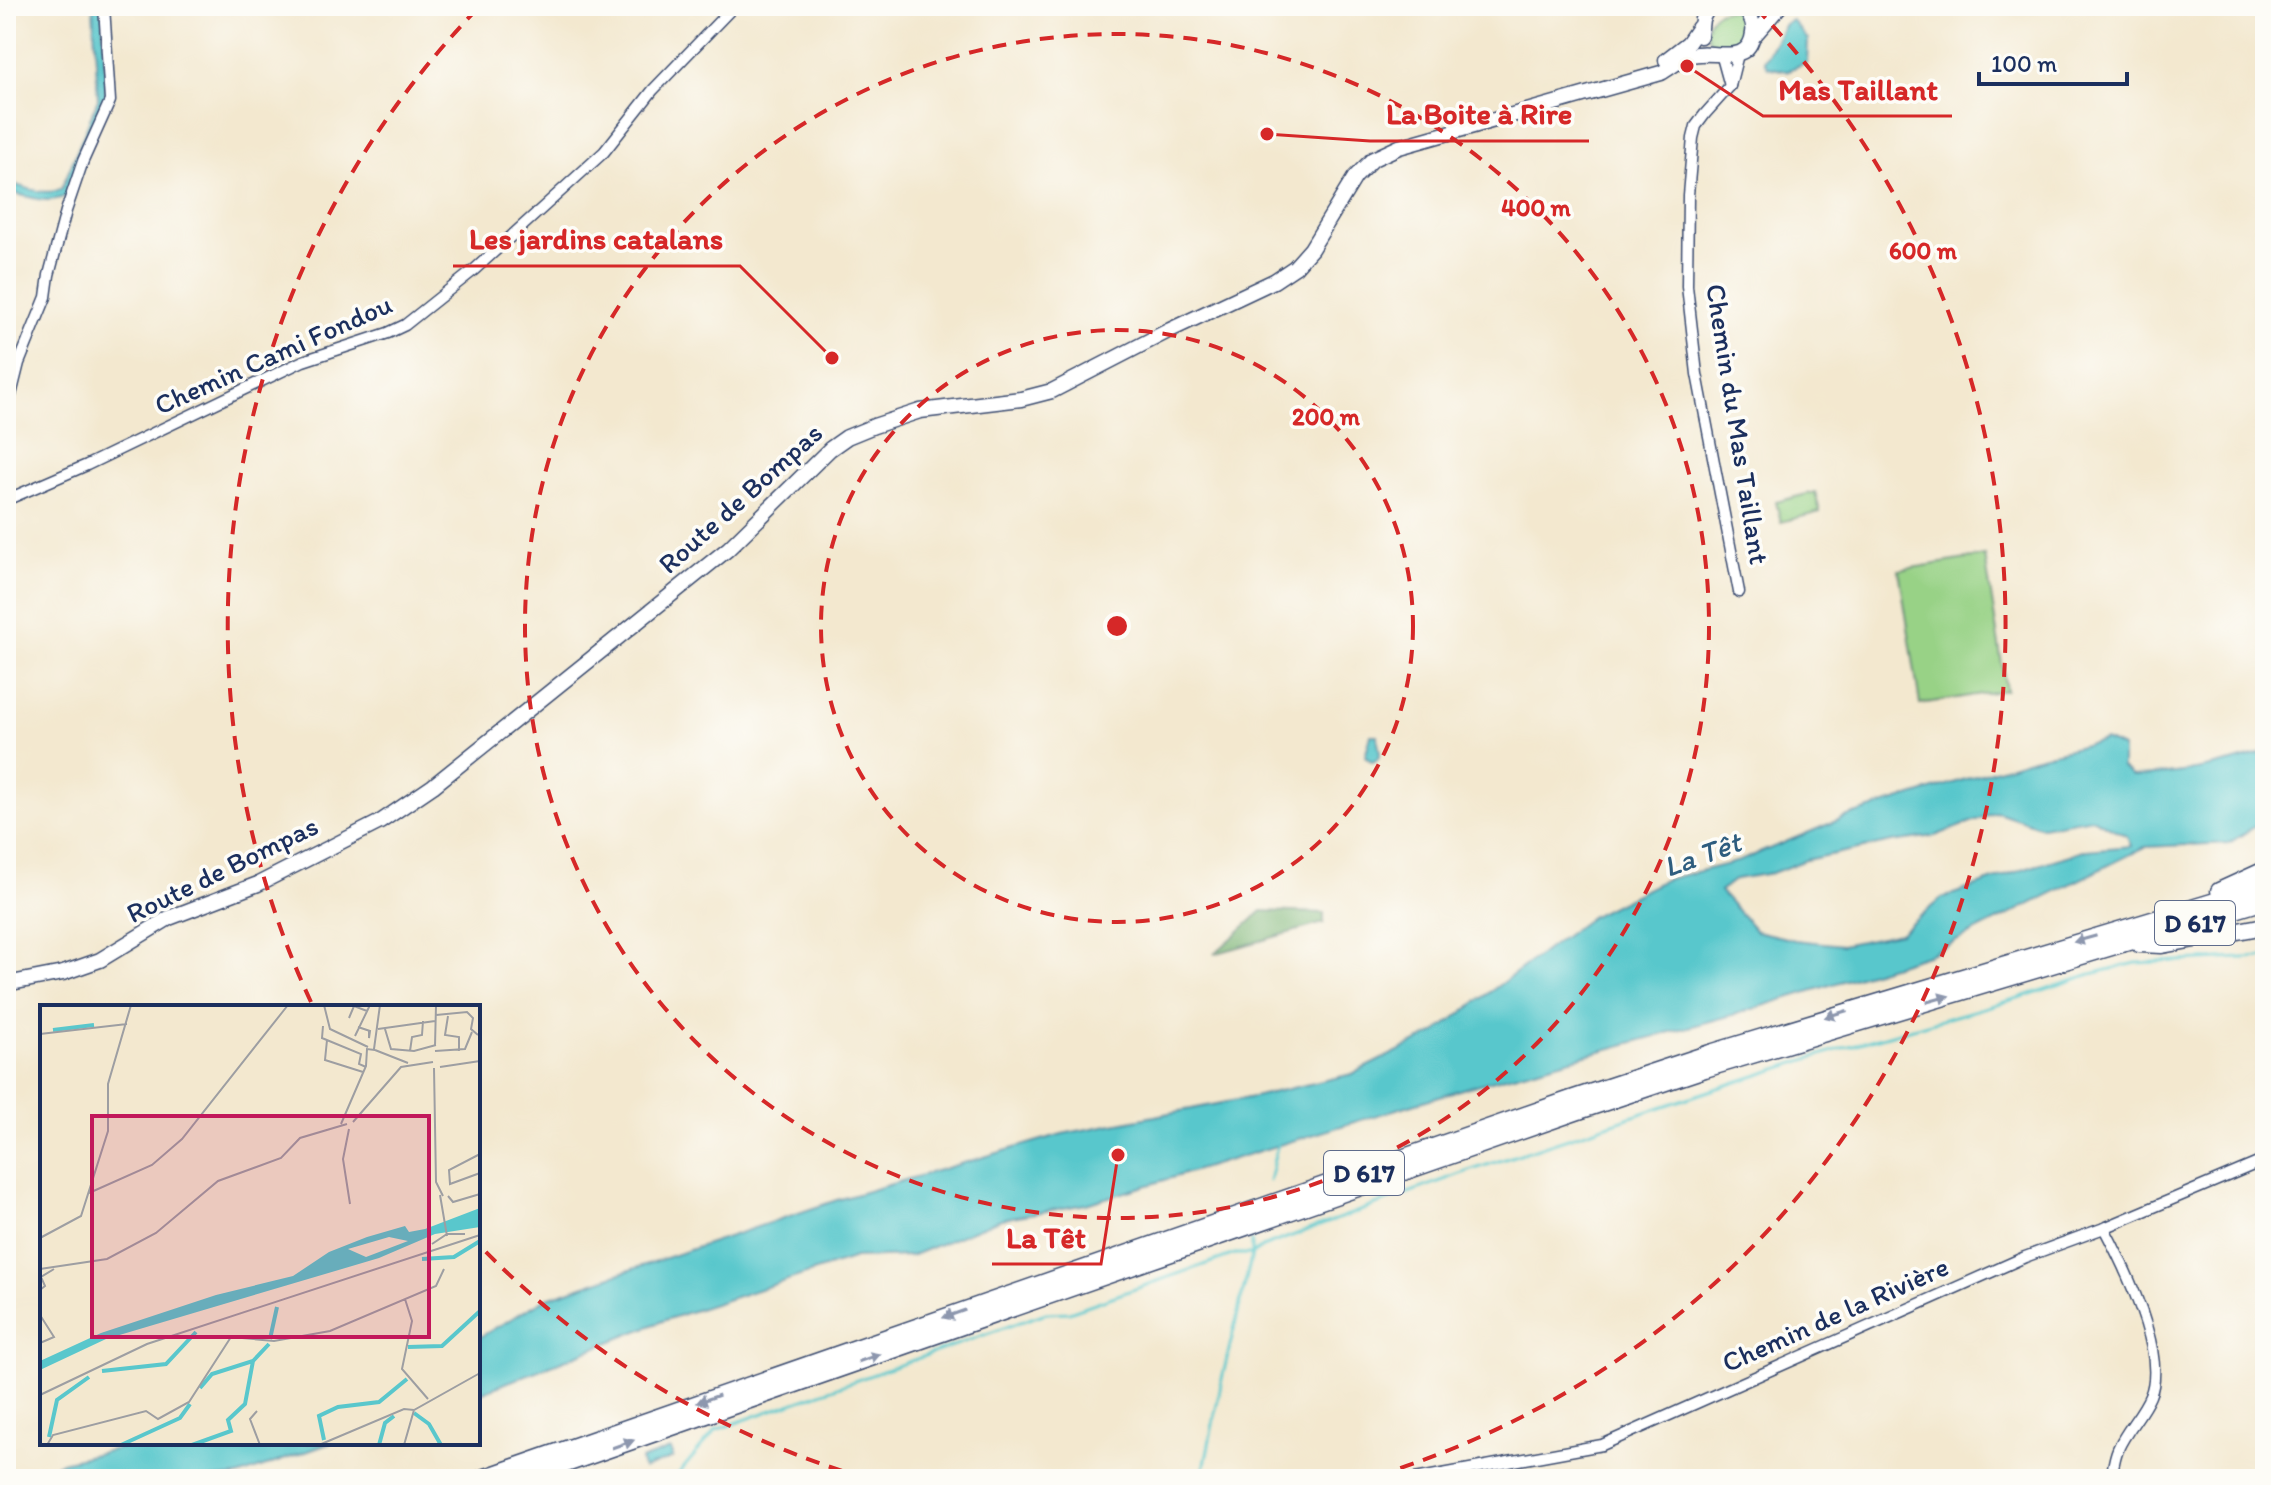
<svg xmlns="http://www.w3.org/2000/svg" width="2271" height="1485" viewBox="0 0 2271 1485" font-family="Itim,sans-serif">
<rect width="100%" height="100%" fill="#fdfcf7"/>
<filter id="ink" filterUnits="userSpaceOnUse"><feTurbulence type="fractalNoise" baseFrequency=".0125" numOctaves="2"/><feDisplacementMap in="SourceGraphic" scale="16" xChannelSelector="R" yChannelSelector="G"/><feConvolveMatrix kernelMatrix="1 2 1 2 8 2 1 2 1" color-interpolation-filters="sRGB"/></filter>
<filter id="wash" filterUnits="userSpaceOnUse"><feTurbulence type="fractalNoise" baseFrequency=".006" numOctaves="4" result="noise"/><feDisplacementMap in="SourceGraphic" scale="32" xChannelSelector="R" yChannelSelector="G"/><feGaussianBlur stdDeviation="1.8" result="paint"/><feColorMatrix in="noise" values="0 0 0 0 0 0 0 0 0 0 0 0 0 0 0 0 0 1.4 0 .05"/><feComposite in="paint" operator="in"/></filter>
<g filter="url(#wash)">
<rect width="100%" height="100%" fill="#f3e8cf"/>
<!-- green -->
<g fill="#98d286" stroke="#5a8072" stroke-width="2">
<circle cx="1727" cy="30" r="20"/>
<polygon points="1815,492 1820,512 1781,522 1776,502"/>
<polygon points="1985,556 2006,690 1920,704 1899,570"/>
</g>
<!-- forest -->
<polygon fill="#7ab473" stroke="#4a7268" stroke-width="2" points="1262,911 1324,913 1324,923 1214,954"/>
<!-- water -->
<g fill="#59c7cc" stroke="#3a7b95" stroke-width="2" fill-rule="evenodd">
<path d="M 93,6 L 102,6 L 106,101 L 68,195 C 49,206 27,196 6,191 L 6,182 C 22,186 47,198 62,188 L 98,99 Z"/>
<polygon points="1792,20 1808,40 1807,62 1787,71 1768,67 1764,61 1785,24"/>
<polygon points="1371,735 1377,735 1380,754 1377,760 1372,762 1365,756"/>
<path d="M 2105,740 L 2122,748 L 2122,768 L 2132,776 C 2175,776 2224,766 2265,752 L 2265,820 L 2229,843 L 2145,847 L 1930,954 L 1740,1013 L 1469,1087 L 1086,1204 L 1001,1219 L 911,1256 L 855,1258 L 665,1320 L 478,1394 L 478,1338 L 547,1298 L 837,1200 L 1062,1134 L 1258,1096 L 1352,1074 L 1435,1033 L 1592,916 L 1664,880 L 1740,861 L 1848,816 L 2033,758 ZM 1997,812 L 2042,827 L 2092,818 L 2127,836 L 2131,846 L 2086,850 L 2031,867 L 1942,898 L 1900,933 L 1842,945 L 1795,940 L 1756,931 L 1720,891 L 1736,879 L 1772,873 L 1806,860 L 1892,842 L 1935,836 Z"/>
<polygon points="141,1443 331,1443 238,1476 212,1479 30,1479 62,1462"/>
<polygon points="670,1449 673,1458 643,1469 641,1460"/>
</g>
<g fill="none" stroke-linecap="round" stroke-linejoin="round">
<!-- stream -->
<g stroke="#59c7cc" stroke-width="3">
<polyline points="1269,1181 1277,1146"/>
<polyline points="674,1479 716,1430 1046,1313 1069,1312 1235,1254 1252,1254 1262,1247 1460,1174 1721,1087 1846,1047 2022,997 2091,974 2136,963 2265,957"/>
<polyline points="1202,1479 1222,1379 1252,1254 1252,1241"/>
</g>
</g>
</g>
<g filter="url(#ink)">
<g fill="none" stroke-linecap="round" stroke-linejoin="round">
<defs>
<g id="minor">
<polyline points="1722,57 1730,86 1738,54"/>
<polyline points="1730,86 1705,114 1696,126 1693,138 1688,195 1687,286 1697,374 1739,592"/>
<polyline points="6,415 19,363 46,297 49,275 66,211 83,161 110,101 104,6"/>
<polyline points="6,500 87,465 303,361 388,333 405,325 474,270 604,152 653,90 734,6"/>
<path d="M 2104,1228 C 2124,1266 2168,1354 2150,1396 C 2142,1415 2126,1430 2118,1449 C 2114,1458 2113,1469 2111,1479"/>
<polyline points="1415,1479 1602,1445 2025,1257 2104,1228 2265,1160"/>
</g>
<g id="secondary">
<polyline points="1700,36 1702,19 1709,6"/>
<polyline points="1753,37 1780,6"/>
<polyline points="1666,60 1688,43 1699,27"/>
<path d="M 6,984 L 63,973 L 100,960 L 169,918 L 258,884 L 380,822 L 433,786 L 728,549 L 830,449 L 847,437 L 874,426 L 920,411 L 1021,399 L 1052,391 L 1170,330 L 1274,281 L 1295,267 L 1311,249 L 1355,177 L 1373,159 L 1399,147 L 1661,73 C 1670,68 1679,60 1689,56 C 1710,47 1749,69 1753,33 C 1755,21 1749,13 1740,6"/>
</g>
<g id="trunk">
<polyline points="2219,891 2265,870"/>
<polyline points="2139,944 2162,945 2265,926"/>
<polyline points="480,1479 1571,1099 1710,1053 2265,886"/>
<polyline points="523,1479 1576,1112 1705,1069 2265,901"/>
</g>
</defs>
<!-- minor casing -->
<use href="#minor" stroke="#3b4b6f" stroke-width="13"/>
<!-- secondary casing -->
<use href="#secondary" stroke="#3b4b6f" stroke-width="17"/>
<!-- trunk casing -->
<use href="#trunk" stroke="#3b4b6f" stroke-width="19"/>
<!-- minor -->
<use href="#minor" stroke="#fff" stroke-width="10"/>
<!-- secondary -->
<use href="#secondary" stroke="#fff" stroke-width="14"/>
<!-- trunk -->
<use href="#trunk" stroke="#fff" stroke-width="16"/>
</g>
<!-- one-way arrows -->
<defs><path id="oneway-solid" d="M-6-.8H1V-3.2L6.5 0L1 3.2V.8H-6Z" transform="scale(2)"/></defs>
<g fill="#8d97ae">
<use href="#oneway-solid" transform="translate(2085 939) rotate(164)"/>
<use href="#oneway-solid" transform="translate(1938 999) rotate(-16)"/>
<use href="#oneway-solid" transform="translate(1836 1014) rotate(163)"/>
<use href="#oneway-solid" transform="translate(954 1314) rotate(161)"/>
<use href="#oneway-solid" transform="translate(869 1358) rotate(-19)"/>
<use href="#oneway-solid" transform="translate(708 1399) rotate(161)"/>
<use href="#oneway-solid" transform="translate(623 1444) rotate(-19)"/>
</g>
</g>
<!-- distance rings -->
<g fill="none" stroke="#d62828" stroke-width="4" stroke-dasharray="14 10">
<circle cx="1117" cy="626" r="296"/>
<circle cx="1117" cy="626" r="592"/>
<path d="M865 1478A889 889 0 0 1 483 1249M311 1002A889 889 0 0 1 478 8M1756 8A889 889 0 0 1 1369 1478"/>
</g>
<g text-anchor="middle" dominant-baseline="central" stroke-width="7" stroke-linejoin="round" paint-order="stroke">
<!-- shield labels -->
<g fill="#fdfcf7" stroke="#5f6c8c" stroke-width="2">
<rect x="2155" y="901" width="80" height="44" rx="6"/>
<rect x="1324" y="1151" width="80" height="44" rx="6"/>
</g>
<g font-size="26" font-weight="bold" fill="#1b2f5e">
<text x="2195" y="923">D 617</text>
<text x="1364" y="1173">D 617</text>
</g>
<!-- street labels -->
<g font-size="28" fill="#1b2f5e" stroke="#fdfcf7">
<text transform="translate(273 354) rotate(-24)">Chemin Cami Fondou</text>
<text transform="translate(1738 424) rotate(81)">Chemin du Mas Taillant</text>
<text transform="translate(740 498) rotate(-42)">Route de Bompas</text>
<text transform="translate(222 869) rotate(-26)">Route de Bompas</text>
<text transform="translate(1835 1314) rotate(-24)">Chemin de la Rivière</text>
</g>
<!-- water labels -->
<g font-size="30" font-style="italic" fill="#2e5d7f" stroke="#fdfcf7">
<text transform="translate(1702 854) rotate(-20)">La Têt</text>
</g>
</g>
<!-- overview -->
<g transform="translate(40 1005)">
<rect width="440" height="440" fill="#f3e8cf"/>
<path d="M 440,203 L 440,222 L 395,229 L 339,253 L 66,334 L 0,365 L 0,356 L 61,328 L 176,290 L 253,271 L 289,247 L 327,232 L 365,221 L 369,227 L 385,224 ZM 349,232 L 368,236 L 326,252 L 308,244 Z" fill="#59c7cc" fill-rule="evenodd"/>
<path fill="none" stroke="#59c7cc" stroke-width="4" d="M 13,25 L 54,20M 382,254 L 414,252 L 440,236M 230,334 L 237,302M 368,342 L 402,341 L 440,306M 62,366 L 126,359 L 156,327M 160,383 L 172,369 L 213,356 L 229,339M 374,408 L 389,419 L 401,440M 9,432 L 17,395 L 49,372M 284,435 L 279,411 L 298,402 L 339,397 L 367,374M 81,440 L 140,413 L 150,399M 152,440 L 191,426 L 188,415 L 205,399 L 213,356M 339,440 L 345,418 L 354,411"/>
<path fill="none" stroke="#9d9ea2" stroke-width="2" d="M 284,0 L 290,24 L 328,42M 396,10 L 427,7 L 433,13 L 431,24 L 438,30M 408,11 L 405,30 L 419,32 L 419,46M 309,13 L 314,1 L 327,6M 283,21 L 282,33 L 321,49 L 319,59 L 326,62M 318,22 L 330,26 L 329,33 L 329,26M 338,24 L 395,16M 345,24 L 351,44 L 374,46 L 396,40M 0,29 L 87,19M 315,31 L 330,0M 287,35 L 285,55 L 323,67M 395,41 L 396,0M 334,44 L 340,0M 335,45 L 368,58M 370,46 L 372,32 L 382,30 L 383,16M 395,46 L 425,44 L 432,27M 400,62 L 440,56M 394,63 L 396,177 L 403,191M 313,117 L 361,62 L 393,57M 301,119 L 326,61 L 327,44 L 335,45M 309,124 L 303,154 L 310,199M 440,149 L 409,165 L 410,179 L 440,168M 49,188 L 112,160 L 142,134 L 248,0M 400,190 L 407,231M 408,191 L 413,197 L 440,189M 0,233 L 41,211 L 68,126 L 68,79 L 91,0M 392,239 L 407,229 L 425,229M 0,264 L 67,254 L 116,228 L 178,176 L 241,153 L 260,133 L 307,119M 0,285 L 5,281 L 1,272 L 14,264M 365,294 L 372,316 L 362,364 L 388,394M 0,310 L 14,332 L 0,338M 0,390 L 107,339 L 440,230M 217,406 L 210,414 L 220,440M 7,440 L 13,430 L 106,406 L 118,414 L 149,397 L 191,332 L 234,336 L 290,326 L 396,281 L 404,264M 279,440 L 364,404 L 374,405 L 440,368M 364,440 L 374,405"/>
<path fill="#c2185b" fill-opacity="0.15" stroke="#c2185b" stroke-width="4" d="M 52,111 L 389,111 L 389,332 L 52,332 Z"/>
<rect width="440" height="440" fill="none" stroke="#1b2f5e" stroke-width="4"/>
</g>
<circle cx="1117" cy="626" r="12" fill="#d62828" stroke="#fdfcf7" stroke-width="4"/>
<g font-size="24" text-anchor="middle" font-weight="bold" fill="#d62828" stroke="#fdfcf7" stroke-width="7" stroke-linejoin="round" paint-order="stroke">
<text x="1536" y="216">400 m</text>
<text x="1923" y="259">600 m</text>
<text x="1326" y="425">200 m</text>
</g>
<!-- callouts -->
<path fill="none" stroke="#d62828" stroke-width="3" d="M1687 66L1763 116H1952M1267 134L1370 141H1589M832 358L740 266H453M1118 1155L1101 1264H992"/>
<g fill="#d62828" stroke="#fdfcf7" stroke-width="3">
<circle cx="1687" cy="66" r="8"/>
<circle cx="1267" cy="134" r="8"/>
<circle cx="832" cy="358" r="8"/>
<circle cx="1118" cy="1155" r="8"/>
</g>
<g font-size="30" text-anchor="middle" font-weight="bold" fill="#d62828" stroke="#fdfcf7" stroke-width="7" stroke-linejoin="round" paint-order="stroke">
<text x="1858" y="100">Mas Taillant</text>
<text x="1479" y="124">La Boite à Rire</text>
<text x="596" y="249">Les jardins catalans</text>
<text x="1046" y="1248">La Têt</text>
</g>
<!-- margin -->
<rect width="2271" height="1485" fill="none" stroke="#fdfcf7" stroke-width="32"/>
<!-- scale -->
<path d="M1979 72v12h148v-12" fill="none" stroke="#1b2f5e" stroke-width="4"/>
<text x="1991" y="72" font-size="24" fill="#1b2f5e" stroke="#fdfcf7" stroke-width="6" paint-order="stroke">100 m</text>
</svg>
